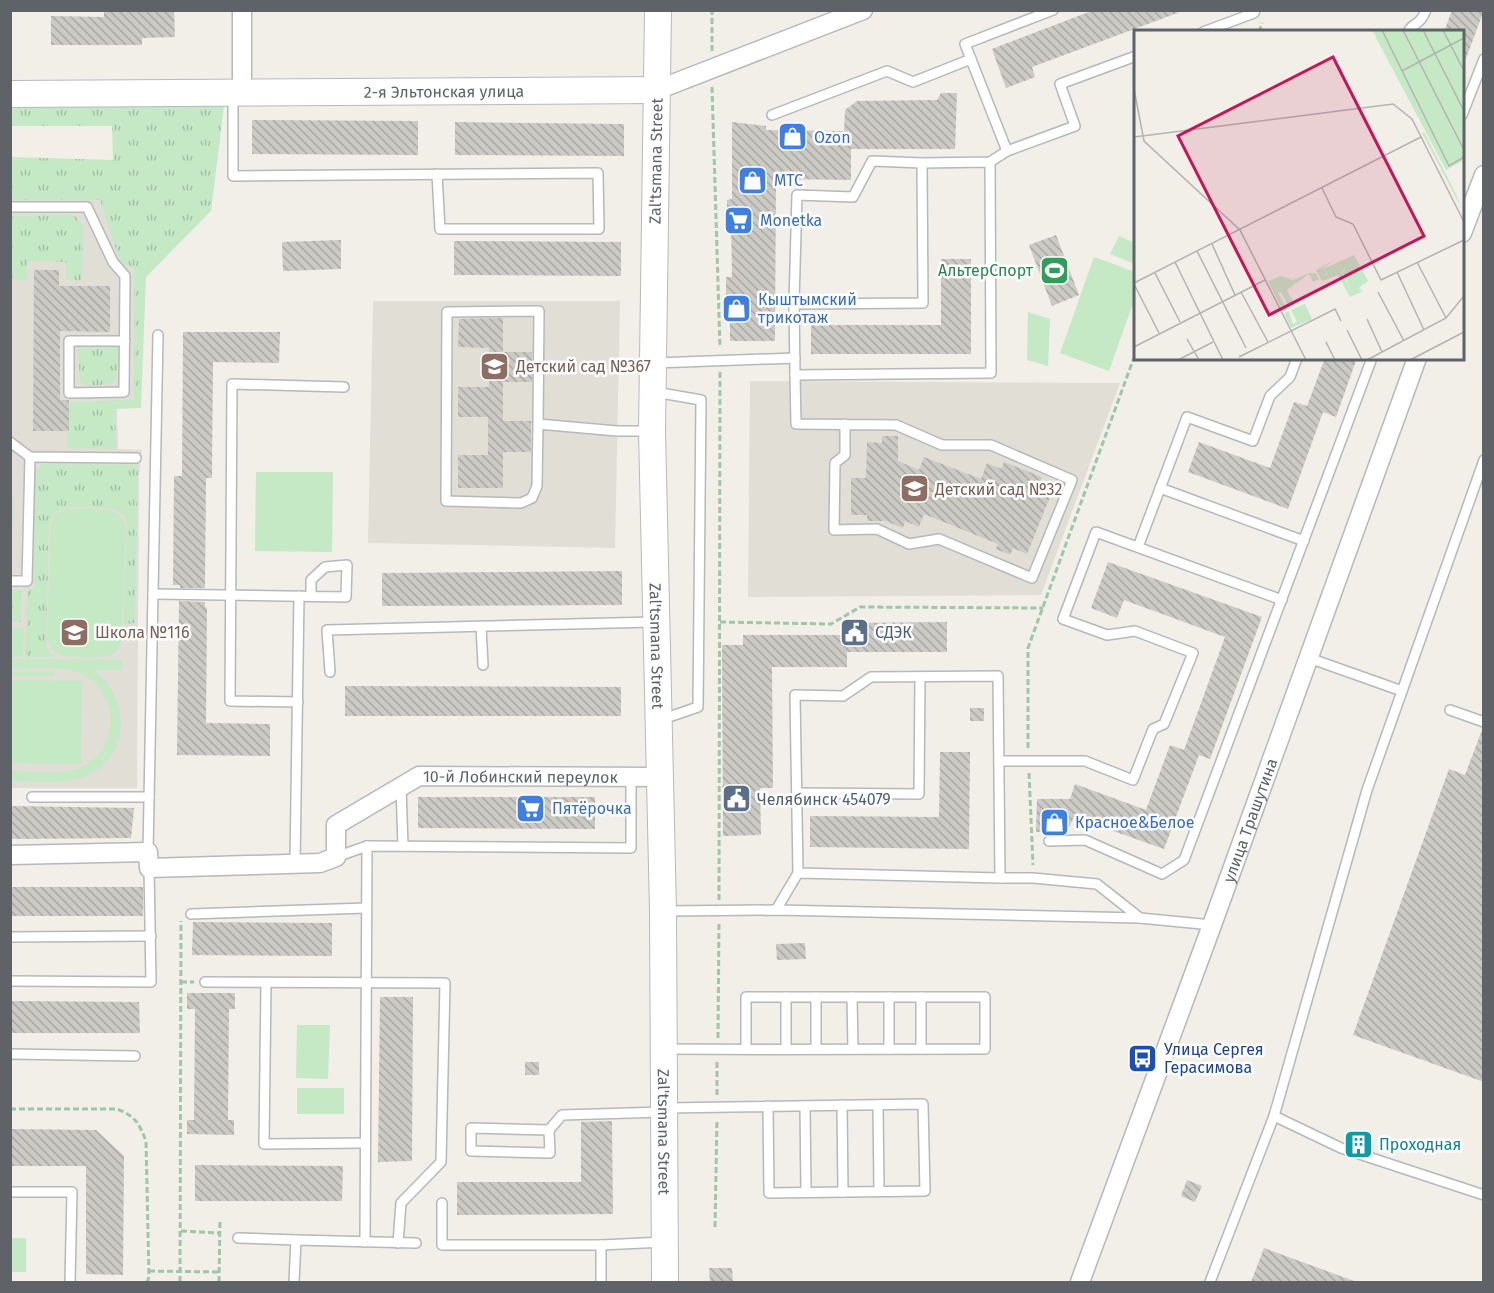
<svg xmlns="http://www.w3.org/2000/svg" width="1494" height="1293" viewBox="0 0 1494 1293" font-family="'Fira Sans',sans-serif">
<defs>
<pattern id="grass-tufts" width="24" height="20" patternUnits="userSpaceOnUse" patternTransform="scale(1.5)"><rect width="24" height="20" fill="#c5e8c5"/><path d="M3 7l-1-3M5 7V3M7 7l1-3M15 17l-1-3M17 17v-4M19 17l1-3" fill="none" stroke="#a3c0a4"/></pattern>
<pattern id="building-back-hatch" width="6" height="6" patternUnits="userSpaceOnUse" patternTransform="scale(1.5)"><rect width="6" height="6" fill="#cccac5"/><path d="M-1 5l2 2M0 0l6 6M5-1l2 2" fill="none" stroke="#a9a8a4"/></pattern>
</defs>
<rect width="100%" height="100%" fill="#f1efe8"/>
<!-- education -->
<g fill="#e1ded6">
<polygon points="11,197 136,197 139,407 117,408 118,449 142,450 139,476 137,788 11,788"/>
<polygon points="373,301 620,301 615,548 368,543"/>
<polygon points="750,381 1120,383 1041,595 748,597"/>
</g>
<!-- grass -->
<g fill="url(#grass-tufts)">
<polygon points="10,106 224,106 211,211 146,277 141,408 115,409 116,449 67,448 69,402 134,400 134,268 123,265 120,261 100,200 10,200 11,157 113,160 112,126 11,126"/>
<polygon points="74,215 83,225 82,280 66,280 66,262 28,261 27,280 11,280 11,216"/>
<polygon points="118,347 117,376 112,384 87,386 80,381 78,349"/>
<path d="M 42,464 L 138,465 L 135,623 L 123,624 L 127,526 C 127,525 125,517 124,516 C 117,505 70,505 59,510 C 52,514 51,519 49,526 L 46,648 L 55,657 L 26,658 L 27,589 L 34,589 L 33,477 L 38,468 Z"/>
<polygon points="11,500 13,500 11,568 10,500"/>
<rect x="11" y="590" width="10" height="32"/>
</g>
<!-- green -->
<g fill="#c5e8c5">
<polygon points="1119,236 1135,243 1135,264 1110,254"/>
<polygon points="1094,257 1135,272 1135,298 1109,371 1060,353"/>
<polygon points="1028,312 1050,319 1048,366 1027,360"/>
<polygon points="256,472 333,472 332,552 255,551"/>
<path d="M 68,509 C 88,509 120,504 126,527 L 121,644 C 118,649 116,652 111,655 C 102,659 66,658 57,653 C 51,650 49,644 47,637 L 51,525 L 56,514 Z"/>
<polygon points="11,628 24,628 23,657 11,657"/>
<path d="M 11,659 L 122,660 L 122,670 L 95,670 C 132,702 131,761 80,778 C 59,785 32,781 11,781 L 11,771 C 32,771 60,776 80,768 C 121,751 121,690 80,673 C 59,665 32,669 11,669 Z"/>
<rect x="11" y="672" width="42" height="4"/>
<polygon points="11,680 82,681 81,764 11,763"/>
<polygon points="297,1025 330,1025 328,1079 296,1078"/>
<rect x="297" y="1088" width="47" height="26"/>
<rect x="11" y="1238" width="15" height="34"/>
</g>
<!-- building -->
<g fill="url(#building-back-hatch)">
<polygon points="104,10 174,10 175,37 142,38 142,45 51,45 51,16 104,17"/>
<polygon points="1094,10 1180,12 1032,67 1035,77 1006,88 992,49"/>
<polygon points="1452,10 1484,10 1464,64 1462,32 1444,32"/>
<polygon points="941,93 957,93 955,149 851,149 851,180 776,179 775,341 730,341 730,303 726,303 726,277 732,277 731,224 727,224 727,200 732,199 732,122 766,126 766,130 844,131 845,110 857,101 937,100"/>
<polygon points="252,120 418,121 418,155 252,154"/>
<polygon points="455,122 624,124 624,156 455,155"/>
<polygon points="1056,235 1079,295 1052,306 1029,245"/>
<polygon points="341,240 341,269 283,271 282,242"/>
<polygon points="454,241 621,242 621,276 454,275"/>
<polygon points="941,259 971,259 971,354 811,354 811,325 941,325"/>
<polygon points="34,270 59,270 59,286 110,286 110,332 60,331 60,400 69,400 69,431 33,431"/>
<polygon points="503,318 503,352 532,352 532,382 503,382 503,421 531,421 531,452 503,452 503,488 458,488 458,455 488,455 488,417 458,417 458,387 489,387 489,348 458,347 459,319"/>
<polygon points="183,332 280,332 279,363 213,362 212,478 206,478 205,588 180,588 180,585 173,585 174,476 182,476"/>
<polygon points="1325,358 1357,358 1336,417 1323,412 1288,509 1188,472 1199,442 1270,468 1294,402 1307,406"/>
<polygon points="882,436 898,436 898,461 919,470 924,457 981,479 987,463 1001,469 1004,462 1042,477 1040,482 1054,487 1027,554 1013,548 1010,555 996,549 998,544 924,514 919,527 905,521 903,528 886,521 867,521 867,515 851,515 851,478 866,478 867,442 882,443"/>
<polygon points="1108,562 1262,617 1210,759 1199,755 1164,849 1074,817 1067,831 1036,832 1037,799 1070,799 1075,784 1146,810 1170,745 1184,750 1225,637 1124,600 1117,618 1091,608"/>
<polygon points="622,571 622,605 382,606 382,573"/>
<polygon points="179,601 205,602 205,607 207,608 206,723 270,724 270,756 177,755"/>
<polygon points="947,622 947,652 847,652 847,667 772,667 773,788 760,788 761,835 723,836 722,645 743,645 743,635 847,635 847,623"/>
<polygon points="345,686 621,687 621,716 345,716"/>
<rect x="970" y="708" width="14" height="13"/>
<polygon points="1482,730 1484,730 1484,1082 1353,1035 1449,769 1465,775"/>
<polygon points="940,752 970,752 969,849 810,847 810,816 939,817"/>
<polygon points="418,797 595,797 595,829 418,828"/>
<polygon points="10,806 134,808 131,838 10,839"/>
<rect x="10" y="887" width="133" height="29"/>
<polygon points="193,922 332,923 332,956 192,955"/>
<polygon points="805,943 806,959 777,960 776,944"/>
<polygon points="187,993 235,993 235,1009 229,1009 228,1120 234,1120 234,1135 187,1134 187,1120 194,1120 195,1009 187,1009"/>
<polygon points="380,997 413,997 412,1161 378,1162"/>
<polygon points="10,1001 139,1002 140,1033 10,1033"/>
<rect x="525" y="1062" width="14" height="13"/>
<polygon points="612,1121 613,1214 457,1215 457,1182 581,1182 581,1122"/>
<polygon points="10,1129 96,1130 124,1156 123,1275 86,1274 86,1166 10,1166"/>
<polygon points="195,1165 343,1166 342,1201 195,1201"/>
<polygon points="1187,1180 1202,1186 1195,1202 1181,1196"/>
<polygon points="1264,1248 1354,1281 1353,1282 1251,1282"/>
<polygon points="709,1268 732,1268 733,1282 710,1282"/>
</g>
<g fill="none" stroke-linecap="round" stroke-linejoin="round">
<defs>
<g id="lane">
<polyline points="1053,10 965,44 1007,151 1075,126 1060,84 1136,56"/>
<polyline points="1203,32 1254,13 1255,10"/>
<path d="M 1408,32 C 1413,22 1420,26 1426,10"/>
<polyline points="233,96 233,176 598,173 599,229 440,229 437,174"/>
<polyline points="772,115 887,71 913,82 971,59"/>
<polyline points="1462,115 1484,59"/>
<polyline points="990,162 991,373 795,375 794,304 923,303 922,163 990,162 1007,151"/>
<polyline points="10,207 87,207 113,262 125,276 124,392 69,393 69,341 125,341"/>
<polyline points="794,304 797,195 853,197 872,161 922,163"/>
<polyline points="655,363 795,358"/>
<polyline points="795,375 796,424 896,425 942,445 991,445 1072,480 1032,578 939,539 909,544 877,529 834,530 835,463 845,455 845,424"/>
<polyline points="655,392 701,400 698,707 660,720"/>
<polyline points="538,424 537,486 532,498 521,503 446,501 447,312 539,311 538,424 617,431 650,431"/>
<polyline points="10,442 30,457 136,458"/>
<polyline points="1160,488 1304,541"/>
<polyline points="1138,547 1187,417 1253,441 1270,396 1290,377 1297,358"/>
<polyline points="10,581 27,581 30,457"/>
<polyline points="153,594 346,597 347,565 325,567 311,580 311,596"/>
<polyline points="481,626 483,665"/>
<polyline points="1309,658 1402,691"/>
<polyline points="330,672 327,630 654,622"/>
<polyline points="298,702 230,701 232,384 344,387"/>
<polyline points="1450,710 1484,722"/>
<polyline points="999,761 1085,761 1133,780 1153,729 1164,724 1193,653 1135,631 1107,635 1063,619 1096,532 1282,600"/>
<polyline points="401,787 403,846"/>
<polyline points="798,793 919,794 920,678"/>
<polyline points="32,797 149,797"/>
<polyline points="1049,841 1085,840 1162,874 1184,860 1372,358"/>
<polyline points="148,852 158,335"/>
<polyline points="336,857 367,846 631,848 631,776"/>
<polyline points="295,864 299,596"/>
<polyline points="1000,878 1033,878 1097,884 1140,918"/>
<polyline points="776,910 798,873 795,695 843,696 871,677 998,676 1000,878 798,873"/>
<polyline points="666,911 776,910 1140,918 1212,925"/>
<polyline points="191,914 366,908"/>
<polyline points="10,937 151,936"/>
<polyline points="10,981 151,982 149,868"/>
<polyline points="205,982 445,983 441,1162 401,1203 398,1243"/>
<polyline points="266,983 264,1144 365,1143"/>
<polyline points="816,997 816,1049"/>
<polyline points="852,997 853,1049"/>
<polyline points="921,997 921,1049"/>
<path d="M 664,1049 C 771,1050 878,1049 985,1049 L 985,997 L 746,997 L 746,1049"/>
<polyline points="786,1049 786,997"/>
<polyline points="889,1049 889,997"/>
<polyline points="10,1054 135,1056"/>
<polyline points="842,1105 843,1192"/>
<polyline points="878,1105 879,1191"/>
<polyline points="805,1106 806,1192"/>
<polyline points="667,1108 923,1104 925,1191 769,1193 768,1106"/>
<polyline points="1274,1116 1341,1148 1484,1195"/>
<polyline points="549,1130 550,1153 471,1151 471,1128 549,1130 562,1115 663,1112"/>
<polyline points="10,1192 72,1192 70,1282"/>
<polyline points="442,1203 442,1245 601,1245 664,1242"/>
<polyline points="238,1238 296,1240"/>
<polyline points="365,1242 367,846"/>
<polyline points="294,1282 296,1240 416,1243"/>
<polyline points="601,1282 601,1245"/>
<polyline points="1210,1282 1274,1116 1367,790 1484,460"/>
</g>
<g id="street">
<polyline points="657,90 863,10"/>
<polyline points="242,93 242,10"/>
<polyline points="1462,233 1484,175"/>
<path id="s1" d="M 10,855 L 148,852 L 149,868 L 320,863 L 336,857 L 336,825 L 419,776 L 659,777"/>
<path id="s2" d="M 1080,1282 L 1212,925 L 1417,358"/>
</g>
<g id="secondary">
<path id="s3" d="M 658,10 L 652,431 L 663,911 L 665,1282"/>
<path id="s4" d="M 10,94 L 657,90"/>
</g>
</defs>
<!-- lane casing -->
<use href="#lane" stroke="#b5b8bc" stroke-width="12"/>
<!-- street casing -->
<use href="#street" stroke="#b5b8bc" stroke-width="21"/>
<!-- secondary casing -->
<use href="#secondary" stroke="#b6babf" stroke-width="28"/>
<!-- path -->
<g stroke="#9cc7a9" stroke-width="3" stroke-dasharray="6 3" stroke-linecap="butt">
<polyline points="1259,32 1262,23"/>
<polyline points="712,51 712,10"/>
<polyline points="712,87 720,348"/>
<polyline points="720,622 831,624 860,607 1043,608"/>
<polyline points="1028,748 1028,648 1136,352"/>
<polyline points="1029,773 1033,865"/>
<polyline points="719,900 720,372"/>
<polyline points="181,982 194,982"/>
<polyline points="718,1038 719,921"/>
<polyline points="717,1095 717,1062"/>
<path d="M 10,1109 L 117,1109 C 135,1116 139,1123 146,1141 L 149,1277 L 147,1282"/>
<polyline points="715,1227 717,1119"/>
<polyline points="181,1231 220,1233"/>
<polyline points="149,1271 219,1272"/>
<polyline points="180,1282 181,921"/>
<polyline points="219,1282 220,1219"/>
</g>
<!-- lane -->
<use href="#lane" stroke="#fff" stroke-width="9"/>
<!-- street -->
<use href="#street" stroke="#fff" stroke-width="18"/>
<!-- secondary -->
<use href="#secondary" stroke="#fff" stroke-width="26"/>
</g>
<!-- icons -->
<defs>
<symbol id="shop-square" viewBox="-11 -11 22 22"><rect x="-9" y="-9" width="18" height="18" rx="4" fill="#3f7fe0" stroke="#fff"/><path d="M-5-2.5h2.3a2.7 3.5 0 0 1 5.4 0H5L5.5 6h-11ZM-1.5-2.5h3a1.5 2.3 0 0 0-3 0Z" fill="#fff"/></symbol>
<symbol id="supermarket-square" viewBox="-11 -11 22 22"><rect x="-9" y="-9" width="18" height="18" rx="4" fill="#3f7fe0" stroke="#fff"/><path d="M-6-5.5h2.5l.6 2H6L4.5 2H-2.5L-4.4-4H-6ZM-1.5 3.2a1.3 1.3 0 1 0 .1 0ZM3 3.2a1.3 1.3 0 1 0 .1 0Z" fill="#fff"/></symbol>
<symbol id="stadium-square" viewBox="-11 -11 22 22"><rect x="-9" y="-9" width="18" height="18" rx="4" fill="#2e9e5b" stroke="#fff"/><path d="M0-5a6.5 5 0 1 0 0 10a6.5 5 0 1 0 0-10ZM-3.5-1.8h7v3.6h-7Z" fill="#fff"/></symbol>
<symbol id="school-square" viewBox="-11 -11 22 22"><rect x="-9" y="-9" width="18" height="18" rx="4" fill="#8d6e63" stroke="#fff"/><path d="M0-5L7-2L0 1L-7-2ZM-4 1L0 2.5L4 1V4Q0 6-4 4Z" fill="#fff"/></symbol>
<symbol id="civic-square" viewBox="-11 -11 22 22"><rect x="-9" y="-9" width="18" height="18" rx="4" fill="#5c6f8a" stroke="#fff"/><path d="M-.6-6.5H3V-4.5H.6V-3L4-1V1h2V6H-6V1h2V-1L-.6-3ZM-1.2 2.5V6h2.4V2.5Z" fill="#fff"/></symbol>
<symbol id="bus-square" viewBox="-11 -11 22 22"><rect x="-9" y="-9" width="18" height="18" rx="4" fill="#1a4fb4" stroke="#fff"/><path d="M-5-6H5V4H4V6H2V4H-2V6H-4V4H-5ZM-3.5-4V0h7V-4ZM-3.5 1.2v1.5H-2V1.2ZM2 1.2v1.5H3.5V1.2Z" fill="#fff"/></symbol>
<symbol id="building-square" viewBox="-11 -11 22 22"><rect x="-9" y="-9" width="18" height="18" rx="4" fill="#0f9aa8" stroke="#fff"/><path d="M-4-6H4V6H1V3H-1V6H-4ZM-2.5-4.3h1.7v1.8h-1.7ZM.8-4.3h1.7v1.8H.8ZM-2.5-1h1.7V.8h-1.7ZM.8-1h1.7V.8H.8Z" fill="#fff"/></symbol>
</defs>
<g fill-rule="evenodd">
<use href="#shop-square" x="776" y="120" width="33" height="33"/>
<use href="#shop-square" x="736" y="164" width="33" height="33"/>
<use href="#supermarket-square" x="722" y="204" width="33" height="33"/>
<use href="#stadium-square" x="1038" y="254" width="33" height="33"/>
<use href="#shop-square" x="720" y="292" width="33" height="33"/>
<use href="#school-square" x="478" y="350" width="33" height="33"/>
<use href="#school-square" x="898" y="472" width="33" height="33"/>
<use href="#school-square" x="58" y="616" width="33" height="33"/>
<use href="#civic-square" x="838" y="616" width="33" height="33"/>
<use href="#civic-square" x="720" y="782" width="33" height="33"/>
<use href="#supermarket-square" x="514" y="792" width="33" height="33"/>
<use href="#shop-square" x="1038" y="806" width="33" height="33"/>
<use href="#bus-square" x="1126" y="1042" width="33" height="33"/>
<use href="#building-square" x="1342" y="1128" width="33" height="33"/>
</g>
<g text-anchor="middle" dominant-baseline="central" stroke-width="5" stroke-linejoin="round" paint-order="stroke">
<!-- street labels -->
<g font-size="16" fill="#5f6368" stroke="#fff">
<text stroke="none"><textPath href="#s4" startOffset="434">2-я Эльтонская улица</textPath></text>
<text transform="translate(656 161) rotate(-89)">Zal'tsmana Street</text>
<text stroke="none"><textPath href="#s3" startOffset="636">Zal'tsmana Street</textPath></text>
<text stroke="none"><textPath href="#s1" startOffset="572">10-й Лобинский переулок</textPath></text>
<text stroke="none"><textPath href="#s2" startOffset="492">улица Трашутина</textPath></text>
<text stroke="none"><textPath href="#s3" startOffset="1122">Zal'tsmana Street</textPath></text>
</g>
<!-- shop labels -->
<g font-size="16" fill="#366cbe" stroke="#fff" text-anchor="start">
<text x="814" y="137">Ozon</text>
<text x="774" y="180">МТС</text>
<text x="760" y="220">Monetka</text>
<text x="758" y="299">Кыштымский<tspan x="758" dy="18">трикотаж</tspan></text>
<text x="552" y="808">Пятёрочка</text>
<text x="1075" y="822">Красное&amp;Белое</text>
</g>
<!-- leisure labels -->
<g font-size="16" fill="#27864d" stroke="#fff" text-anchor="end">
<text x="1033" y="270">АльтерСпорт</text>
</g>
<!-- education labels -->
<g font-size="16" fill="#785e54" stroke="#fff" text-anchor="start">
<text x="516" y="366">Детский сад №367</text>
<text x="935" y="489">Детский сад №32</text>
<text x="95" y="632">Школа №116</text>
</g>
<!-- service labels -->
<g font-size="16" fill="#4e5e75" stroke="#fff" text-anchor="start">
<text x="875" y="632">СДЭК</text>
<text x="757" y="799">Челябинск 454079</text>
</g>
<!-- transit labels -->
<g font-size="16" fill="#164399" stroke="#fff" text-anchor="start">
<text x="1164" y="1049">Улица Сергея<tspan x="1164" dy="18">Герасимова</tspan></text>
</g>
<!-- culture labels -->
<g font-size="16" fill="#0d838f" stroke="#fff" text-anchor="start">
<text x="1379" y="1144">Проходная</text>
</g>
</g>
<!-- overview -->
<g transform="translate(1134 30)">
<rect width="330" height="330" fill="#f1efe8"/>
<path d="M 290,102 L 320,160 L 329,181 L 288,103 ZM 201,230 L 189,238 L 192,246 L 210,238 L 208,244 L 218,263 L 222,257 L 229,261 L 216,267 L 204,245 L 188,251 L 182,240 ZM 175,243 L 182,243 L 185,249 L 179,252 L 175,244 L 153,260 L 161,276 L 155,277 L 147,262 L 144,263 L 153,279 L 149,281 L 134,251 L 147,246 L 159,250 ZM 171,274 L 178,289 L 157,298 L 150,283 L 155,282 L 159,294 L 163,292 L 157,280 Z" fill="#c5e8c5"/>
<path d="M 238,0 L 330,0 L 330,130 L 312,140 ZM 220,225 L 234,251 L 218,263 L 209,243 L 211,238 L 194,247 L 189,239 Z" fill="#c5e8c5"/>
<path fill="none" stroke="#b3b3b1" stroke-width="1.5" d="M 248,0 L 315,136 L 330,127M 269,0 L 330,120M 289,0 L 330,81M 309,0 L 330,41M 268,41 L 330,8M 0,59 L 10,111 L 106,200 L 172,330M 0,107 L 259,74 L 278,89 L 330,192M 188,158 L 202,187 L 219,194 L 247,250 L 330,210M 78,214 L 101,265M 63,221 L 112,318M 41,232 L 89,330M 283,232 L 312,288M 263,242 L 290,300M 21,243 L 46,292M 0,253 L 287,107M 0,254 L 25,303M 107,262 L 134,312M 244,262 L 270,311M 233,289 L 248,322M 213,300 L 228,330M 53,309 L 65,330M 192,312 L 201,330M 0,317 L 131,250M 105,327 L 201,279 L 207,291M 44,330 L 79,312M 233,330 L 312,288 L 330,266M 276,330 L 330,302"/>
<path fill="#c2185b" fill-opacity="0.15" stroke="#c2185b" stroke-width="3" d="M 199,27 L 290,206 L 135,285 L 44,106 Z"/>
<rect width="330" height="330" fill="none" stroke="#5f6368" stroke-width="3"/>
</g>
<!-- border -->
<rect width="1494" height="1293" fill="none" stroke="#5f6368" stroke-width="24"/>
</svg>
